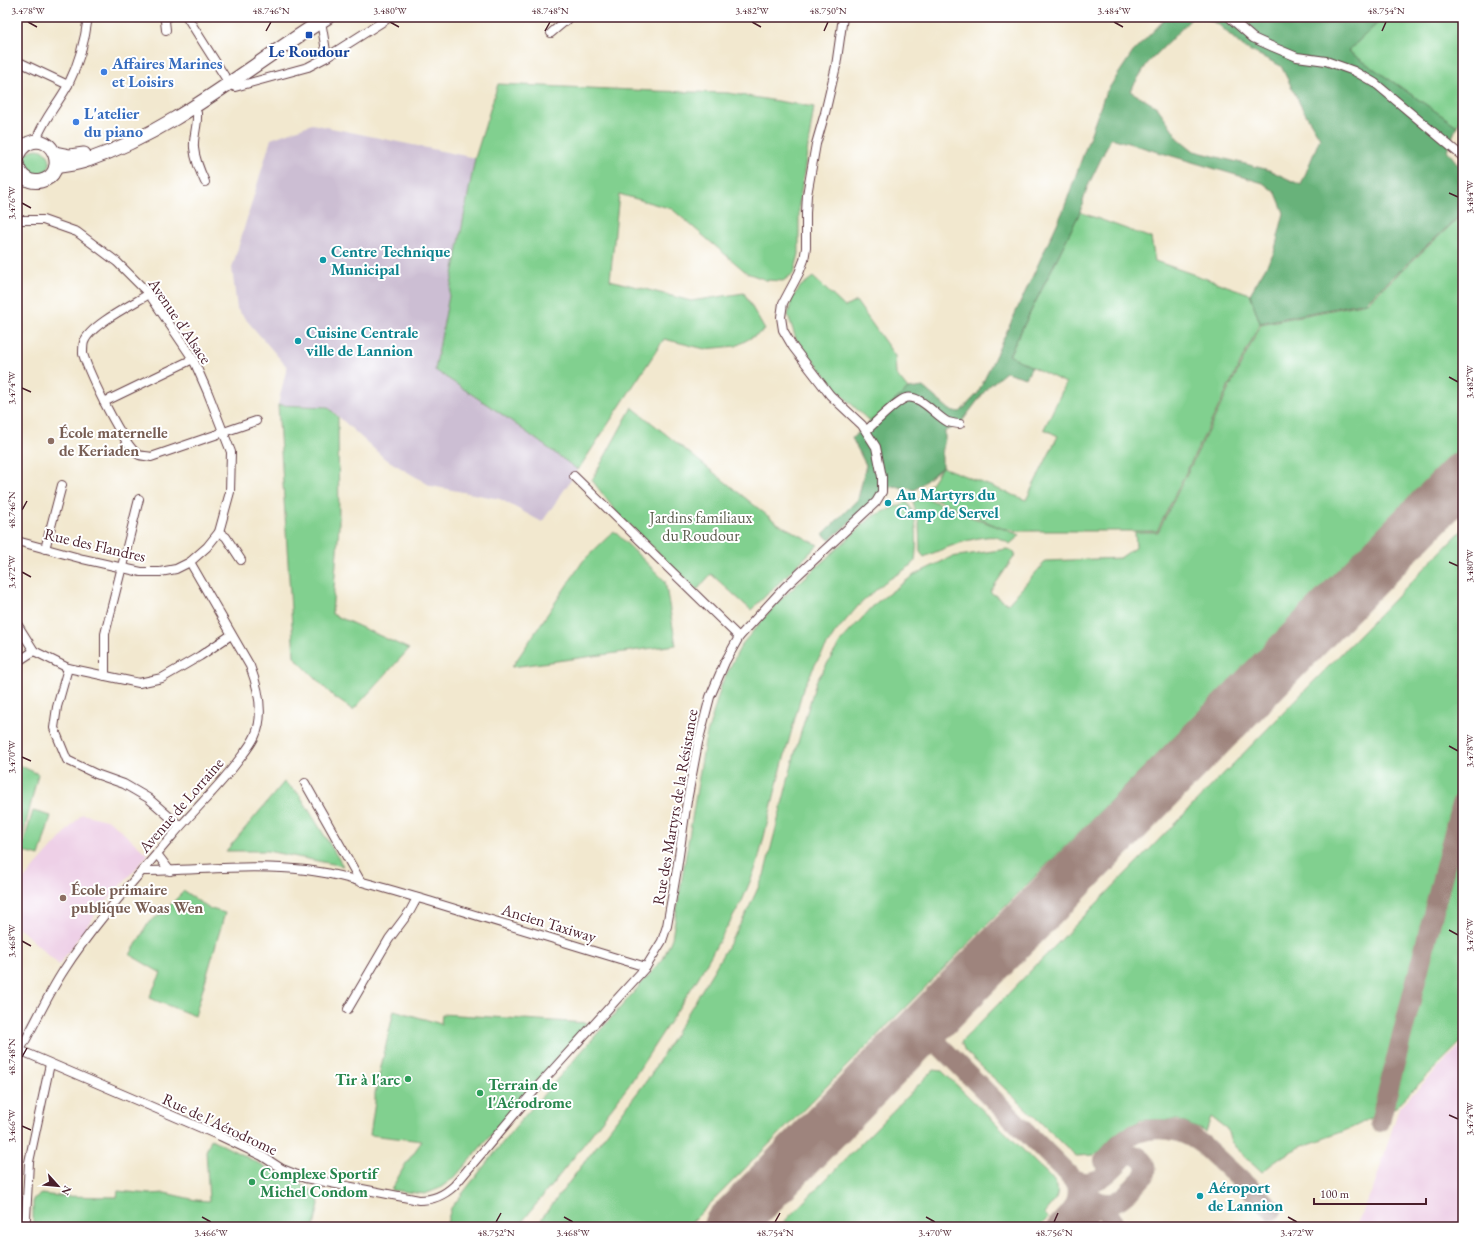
<svg xmlns="http://www.w3.org/2000/svg" width="1480" height="1244" viewBox="0 0 1480 1244" font-family="'EB Garamond',serif">
<rect width="100%" height="100%" fill="#fff"/>
<filter id="ink" filterUnits="userSpaceOnUse"><feTurbulence type="fractalNoise" baseFrequency=".025" numOctaves="2"/><feDisplacementMap in="SourceGraphic" scale="8" xChannelSelector="R" yChannelSelector="G"/><feConvolveMatrix kernelMatrix="1 2 1 2 8 2 1 2 1" color-interpolation-filters="sRGB"/></filter>
<filter id="wash" filterUnits="userSpaceOnUse"><feTurbulence type="fractalNoise" baseFrequency=".012" numOctaves="4" result="noise"/><feDisplacementMap in="SourceGraphic" scale="16" xChannelSelector="R" yChannelSelector="G"/><feGaussianBlur stdDeviation="0.9" result="paint"/><feColorMatrix in="noise" values="0 0 0 0 0 0 0 0 0 0 0 0 0 0 0 0 0 1.4 0 .05"/><feComposite in="paint" operator="in"/></filter>
<g filter="url(#wash)">
<rect width="100%" height="100%" fill="#f2e8cf"/>
<!-- built -->
<g fill="#eed0e7">
<polygon points="82,814 110,821 148,855 99,909 59,965 17,926 17,887"/>
<polygon points="1463,1043 1463,1227 1355,1227 1372,1193 1399,1108"/>
</g>
<!-- industrial -->
<polygon fill="#ccbed3" points="312,124 475,158 435,370 503,415 578,470 542,522 500,499 431,486 384,458 328,407 278,405 287,367 237,309 232,268 271,139"/>
<!-- green -->
<g fill="#81d08f" stroke="#66785d">
<polygon points="1384,17 1463,17 1463,116 1457,126 1348,51"/>
<polygon points="498,84 656,91 728,93 814,107 799,205 799,254 794,273 783,281 766,280 747,273 672,209 619,194 610,280 691,301 744,293 765,330 736,346 705,349 664,339 578,470 503,415 435,370 475,158"/>
<circle cx="37" cy="162" r="13"/>
<polygon points="1080,212 1151,238 1155,261 1250,294 1260,323 1157,531 1018,531 1001,528 924,494 942,467 1026,500 1058,436 1044,429 1066,383 1009,356"/>
<polygon points="1463,214 1463,446 687,1227 535,1227 650,1076 715,968 746,914 764,875 796,749 816,682 841,641 876,603 914,575 951,557 1007,549 1016,554 990,592 1008,604 1046,561 1120,558 1136,547 1135,532 1158,532 1261,324 1367,303"/>
<polygon points="813,277 845,307 856,301 895,356 896,374 908,389 870,422 841,394 796,339 788,315 792,298 801,286"/>
<polygon points="278,405 328,407 338,417 339,526 332,614 409,649 353,710 334,697 294,657"/>
<polygon points="632,407 754,505 777,523 818,545 751,610 711,574 697,590 616,512 592,480"/>
<path d="M 924,497 L 971,517 L 1020,535 L 1010,544 C 1006,542 1000,538 996,537 C 978,534 940,550 924,557 L 920,552 L 919,524 L 913,502 Z"/>
<path d="M 907,502 C 919,517 917,544 915,561 L 912,565 L 885,582 L 859,605 L 835,633 L 816,663 L 803,689 L 777,784 L 757,865 L 742,901 L 698,978 L 629,1085 L 574,1157 L 518,1227 L 443,1227 L 447,1223 L 451,1208 L 515,1127 L 663,959 L 672,938 L 705,741 L 722,683 L 742,644 L 778,602 L 873,516 Z"/>
<path d="M 1463,529 L 1463,799 L 1457,807 L 1379,1112 C 1356,1130 1325,1137 1298,1148 C 1285,1154 1273,1163 1262,1172 L 1231,1143 L 1227,1129 L 1211,1117 L 1206,1132 L 1178,1120 L 1141,1120 L 1112,1137 L 1095,1155 L 1076,1156 L 965,1051 L 961,1042 Z"/>
<polygon points="614,531 665,581 676,645 512,667 583,561"/>
<polygon points="17,764 38,774 17,861"/>
<polygon points="284,782 299,794 343,866 267,851 226,851"/>
<polygon points="33,811 51,816 39,856 21,851"/>
<polygon points="1463,817 1463,1040 1390,1113 1462,820"/>
<polygon points="184,891 208,908 225,913 195,1016 149,998 161,973 130,955 149,922 161,914"/>
<polygon points="394,1010 441,1024 442,1014 587,1023 455,1177 440,1188 425,1194 391,1190 405,1165 422,1141 370,1135 375,1102 375,1093"/>
<path d="M 933,1070 L 942,1071 C 974,1102 1006,1132 1037,1164 C 1043,1170 1054,1178 1057,1187 C 1060,1197 1050,1207 1044,1214 L 1048,1218 L 1039,1227 L 779,1227 Z"/>
<polygon points="211,1139 317,1193 319,1204 314,1227 32,1227 33,1220 33,1199 41,1194 59,1196 117,1197 118,1191 150,1194 165,1193 196,1200 209,1201 206,1151"/>
</g>
<!-- forest -->
<polygon fill="#68b27a" stroke="#596852" points="1167,17 1193,17 1147,64 1130,91 1157,107 1167,121 1178,138 1194,151 1269,170 1301,185 1320,138 1301,106 1281,66 1243,47 1219,25 1204,17 1384,17 1348,51 1457,126 1447,150 1463,171 1463,213 1366,302 1260,323 1250,294 1274,253 1284,213 1276,193 1263,183 1111,138 1087,188 1080,212 1009,355 1032,367 1026,378 1006,372 988,387 960,424 945,431 945,439 942,453 942,467 915,490 893,486 829,540 823,534 858,499 866,465 852,438 908,389 923,387 950,410 960,412 978,393 1063,211 1105,94 1133,52"/>
<g fill="none" stroke-linecap="round" stroke-linejoin="round">
<!-- taxiway -->
<g stroke="#9e847d" stroke-width="20">
<path d="M 938,1012 C 931,1024 930,1030 937,1043 L 1089,1195 C 1113,1216 1128,1192 1145,1175 C 1151,1164 1138,1153 1127,1154 C 1111,1170 1100,1188 1075,1180"/>
<path d="M 907,1045 C 918,1039 925,1037 937,1043"/>
<polyline points="1380,1122 1461,804 1463,802"/>
<path d="M 1104,1161 C 1111,1153 1119,1142 1128,1137 C 1134,1133 1142,1132 1148,1130 C 1170,1127 1186,1132 1203,1145 L 1273,1210"/>
<polyline points="1092,1198 1112,1219 1112,1222 1107,1227"/>
<path d="M 1056,1227 C 1071,1210 1081,1205 1075,1180"/>
<path d="M 1079,1227 C 1088,1218 1093,1209 1089,1195"/>
</g>
<!-- runway -->
<polyline stroke="#9e847d" stroke-width="50" points="728,1227 1463,477"/>
</g>
</g>
<g filter="url(#ink)">
<g fill="none" stroke-linecap="round" stroke-linejoin="round">
<defs>
<g id="minor">
<polyline points="187,17 227,80 229,84 235,87 308,67 327,57 390,17"/>
<polyline points="1229,17 1253,38 1273,47 1297,57 1326,61 1354,71 1375,83 1463,157"/>
<polyline points="319,22 322,27 327,57"/>
<polyline points="166,30 165,21 167,17"/>
<polyline points="551,33 570,17"/>
<polyline points="17,61 68,85"/>
<path d="M 193,109 L 197,113 C 198,125 193,136 194,148 C 195,160 200,171 205,182"/>
<path d="M 36,141 C 42,121 58,104 68,85 C 79,63 85,41 88,17"/>
<polyline points="17,220 43,220 77,232 117,262 149,294 193,359 208,393 231,452 230,492 219,532 207,547 190,562 176,569 160,572 141,572 83,559 17,541"/>
<path d="M 149,294 C 133,304 90,325 84,342 C 83,345 83,351 83,354 C 89,373 123,446 139,455 C 142,456 148,456 151,457 L 256,421"/>
<polyline points="104,402 193,359"/>
<path d="M 866,431 C 874,424 897,400 906,398 C 920,394 937,417 948,422 C 952,423 957,424 960,424"/>
<polyline points="574,476 739,637"/>
<polyline points="219,532 226,537 241,560"/>
<polyline points="45,549 62,485"/>
<polyline points="17,624 34,651 68,668 139,683 162,678 200,656 231,635"/>
<polyline points="17,662 34,651"/>
<polyline points="68,668 57,707 54,728 67,760 96,774 124,784 148,798 180,826"/>
<polyline points="105,676 105,634 139,499"/>
<polyline points="305,783 361,882"/>
<polyline points="157,854 170,871"/>
<path d="M 142,871 C 197,871 251,863 306,870 C 347,875 388,890 429,901 C 501,923 574,945 646,967"/>
<polyline points="348,1009 389,939 410,911 417,898"/>
<path d="M 17,1049 L 220,1136 L 262,1156 L 282,1169 L 305,1178 L 419,1200 C 433,1200 443,1196 454,1186 L 540,1084 L 646,967 L 662,941 L 667,926 L 677,869 L 687,801 L 698,743 L 710,697 L 725,662 L 739,637 L 785,587 L 876,502 L 882,492 L 882,477 L 876,447 L 862,425 L 830,395 L 793,347 L 783,330 L 781,317 L 783,303 L 799,273 L 804,260 L 806,248 L 806,213 L 807,195 L 816,144 L 825,113 L 836,66 L 843,17"/>
<path d="M 20,1050 C 35,1024 47,996 64,970 C 95,922 135,880 172,836 C 193,811 218,788 238,761 C 244,753 251,745 255,736 C 265,714 258,687 250,666 L 190,562"/>
<polyline points="24,1227 26,1218 29,1162 50,1064"/>
</g>
<g id="primary">
<polyline points="55,153 70,156 84,154"/>
<path d="M 17,157 C 19,151 23,146 29,143 C 54,132 69,174 41,181 C 28,184 19,175 17,163"/>
<path d="M 56,167 C 66,165 78,164 88,160 C 178,129 248,66 328,17"/>
</g>
</defs>
<!-- minor casing -->
<use href="#minor" stroke="#633d44" stroke-width="10"/>
<!-- primary casing -->
<use href="#primary" stroke="#633d44" stroke-width="15"/>
<!-- minor -->
<use href="#minor" stroke="#fff" stroke-width="8"/>
<!-- primary -->
<use href="#primary" stroke="#fff" stroke-width="13"/>
</g>
</g>
<!-- ticks -->
<path fill="none" stroke="#4a1f2b" stroke-width="1.5" d="M 28,22 L 37,27M 390,22 L 399,27M 752,22 L 761,27M 1114,22 L 1123,27M 266,31 L 271,22M 545,31 L 550,22M 824,31 L 828,22M 1382,31 L 1386,22M 1449,193 L 1458,197M 22,203 L 31,208M 1449,377 L 1458,382M 22,388 L 31,392M 22,510 L 27,501M 1449,562 L 1458,566M 22,572 L 31,577M 1449,746 L 1458,751M 22,757 L 31,761M 1449,930 L 1458,935M 22,941 L 31,946M 22,1057 L 27,1048M 1449,1115 L 1458,1119M 22,1126 L 31,1130M 202,1217 L 211,1222M 564,1217 L 573,1222M 926,1217 L 935,1222M 1288,1217 L 1297,1222M 496,1222 L 501,1213M 775,1222 L 780,1213M 1054,1222 L 1058,1213"/>
<!-- markers -->
<rect fill="#1a4fb4" stroke="#fff" stroke-width="1.5" x="305" y="31" width="8" height="8" rx="2"/>
<g fill="#3f7fe0" stroke="#fff" stroke-width="1.5">
<circle cx="104" cy="72" r="4"/>
<circle cx="76" cy="122" r="4"/>
</g>
<g fill="#0f9aa8" stroke="#fff" stroke-width="1.5">
<circle cx="323" cy="260" r="4"/>
<circle cx="298" cy="341" r="4"/>
<circle cx="888" cy="503" r="4"/>
<circle cx="1200" cy="1196" r="4"/>
</g>
<g fill="#8d6e63" stroke="#fff" stroke-width="1.5">
<circle cx="51" cy="441" r="4"/>
<circle cx="63" cy="898" r="4"/>
</g>
<g fill="#2e9e5b" stroke="#fff" stroke-width="1.5">
<circle cx="408" cy="1079" r="4"/>
<circle cx="480" cy="1093" r="4"/>
<circle cx="252" cy="1182" r="4"/>
</g>
<g text-anchor="middle" dominant-baseline="central" stroke-width="4" stroke-linejoin="round" paint-order="stroke">
<!-- transit labels -->
<g font-size="16" font-weight="bold" fill="#164399" stroke="#fff">
<text x="309" y="51">Le Roudour</text>
</g>
<!-- shop labels -->
<g font-size="16" font-weight="bold" fill="#366cbe" stroke="#fff" text-anchor="start">
<text x="112" y="63">Affaires Marines<tspan x="112" dy="18">et Loisirs</tspan></text>
<text x="84" y="113">L'atelier<tspan x="84" dy="18">du piano</tspan></text>
</g>
<!-- culture labels -->
<g font-size="16" font-weight="bold" fill="#0d838f" stroke="#fff" text-anchor="start">
<text x="331" y="251">Centre Technique<tspan x="331" dy="18">Municipal</tspan></text>
<text x="306" y="332">Cuisine Centrale<tspan x="306" dy="18">ville de Lannion</tspan></text>
<text x="896" y="494">Au Martyrs du<tspan x="896" dy="18">Camp de Servel</tspan></text>
<text x="1208" y="1187">Aéroport<tspan x="1208" dy="18">de Lannion</tspan></text>
</g>
<!-- street labels -->
<g font-size="16" fill="#4a1f2b" stroke="#fff">
<text transform="translate(180 321) rotate(56)">Avenue d'Alsace</text>
<text transform="translate(95 545) rotate(13)">Rue des Flandres</text>
<text transform="translate(181 805) rotate(-49)">Avenue de Lorraine</text>
<text transform="translate(675 807) rotate(-80)">Rue des Martyrs de la Résistance</text>
<text transform="translate(549 923) rotate(17)">Ancien Taxiway</text>
<text transform="translate(220 1124) rotate(25)">Rue de l'Aérodrome</text>
</g>
<!-- education labels -->
<g font-size="16" font-weight="bold" fill="#785e54" stroke="#fff" text-anchor="start">
<text x="59" y="432">École maternelle<tspan x="59" dy="18">de Keriaden</tspan></text>
<text x="71" y="889">École primaire<tspan x="71" dy="18">publique Woas Wen</tspan></text>
</g>
<!-- park labels -->
<g font-size="16" fill="#5d5d4e" stroke="#fff">
<text x="701" y="517">Jardins familiaux<tspan x="701" dy="18">du Roudour</tspan></text>
</g>
<!-- leisure labels -->
<g font-size="16" font-weight="bold" fill="#27864d" stroke="#fff" text-anchor="start">
<text x="400" y="1079" text-anchor="end">Tir à l'arc</text>
<text x="488" y="1084">Terrain de<tspan x="488" dy="18">l'Aérodrome</tspan></text>
<text x="260" y="1173">Complexe Sportif<tspan x="260" dy="18">Michel Condom</tspan></text>
</g>
</g>
<!-- margin -->
<rect width="1480" height="1244" fill="none" stroke="#fff" stroke-width="44"/>
<!-- north arrow -->
<g transform="translate(58 1186) rotate(117)" stroke="#ffffff" stroke-width="3" paint-order="stroke">
<path d="M0-3L7 15L0 10L-7 15Z" fill="#4a1f2b"/>
<text y="-6" font-size="11" font-weight="bold" text-anchor="middle" fill="#4a1f2b">N</text>
</g>
<!-- scale -->
<path d="M1314 1198v6h112v-6" fill="none" stroke="#4a1f2b" stroke-width="2"/>
<text x="1320" y="1198" font-size="12" fill="#4a1f2b" stroke="#ffffff" stroke-width="3" paint-order="stroke">100 m</text>
<rect x="22" y="22" width="1436" height="1200" fill="none" stroke="#4a1f2b" stroke-width="1.5"/>
<g font-size="10" text-anchor="middle" fill="#4a1f2b">
<text x="28" y="14">3.478°W</text>
<text x="271" y="14">48.746°N</text>
<text x="390" y="14">3.480°W</text>
<text x="550" y="14">48.748°N</text>
<text x="752" y="14">3.482°W</text>
<text x="828" y="14">48.750°N</text>
<text x="1114" y="14">3.484°W</text>
<text x="1386" y="14">48.754°N</text>
<text transform="translate(1469 197) rotate(-90)" y="4">3.484°W</text>
<text transform="translate(11 203) rotate(-90)" y="4">3.476°W</text>
<text transform="translate(1469 382) rotate(-90)" y="4">3.482°W</text>
<text transform="translate(11 388) rotate(-90)" y="4">3.474°W</text>
<text transform="translate(11 510) rotate(-90)" y="4">48.746°N</text>
<text transform="translate(1469 566) rotate(-90)" y="4">3.480°W</text>
<text transform="translate(11 572) rotate(-90)" y="4">3.472°W</text>
<text transform="translate(1469 751) rotate(-90)" y="4">3.478°W</text>
<text transform="translate(11 757) rotate(-90)" y="4">3.470°W</text>
<text transform="translate(1469 935) rotate(-90)" y="4">3.476°W</text>
<text transform="translate(11 941) rotate(-90)" y="4">3.468°W</text>
<text transform="translate(11 1057) rotate(-90)" y="4">48.748°N</text>
<text transform="translate(1469 1119) rotate(-90)" y="4">3.474°W</text>
<text transform="translate(11 1126) rotate(-90)" y="4">3.466°W</text>
<text x="211" y="1236">3.466°W</text>
<text x="496" y="1236">48.752°N</text>
<text x="573" y="1236">3.468°W</text>
<text x="775" y="1236">48.754°N</text>
<text x="935" y="1236">3.470°W</text>
<text x="1054" y="1236">48.756°N</text>
<text x="1297" y="1236">3.472°W</text>
</g>
</svg>
